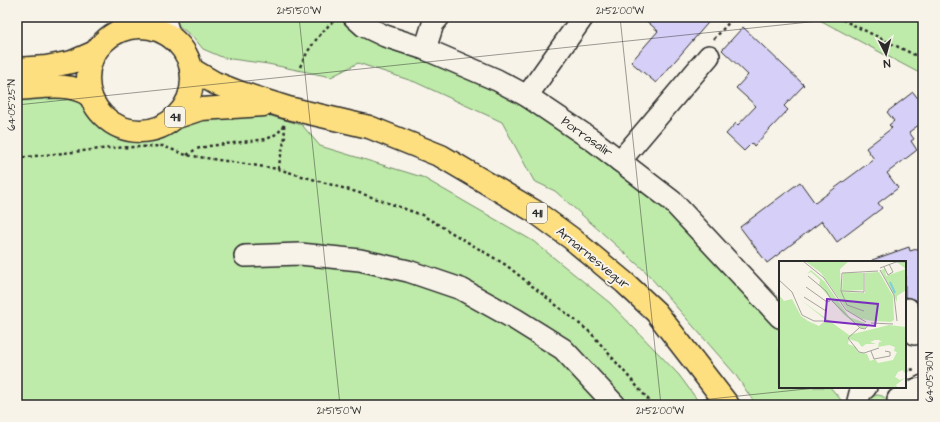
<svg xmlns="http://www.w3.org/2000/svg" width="940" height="422" viewBox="0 0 940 422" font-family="'Architects Daughter',sans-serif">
<rect width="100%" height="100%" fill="#f7f3e8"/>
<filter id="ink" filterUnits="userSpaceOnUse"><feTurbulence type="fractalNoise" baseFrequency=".025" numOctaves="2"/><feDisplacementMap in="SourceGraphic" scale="8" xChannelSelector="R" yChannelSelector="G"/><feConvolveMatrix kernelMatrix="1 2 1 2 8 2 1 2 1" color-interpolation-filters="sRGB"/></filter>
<g filter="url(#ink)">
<!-- green -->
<g fill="#beeba9" stroke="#748b6a">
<polygon points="172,17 338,17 343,22 360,32 494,88 574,135 670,210 752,296 780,331 780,387 830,387 841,400 843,405 756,405 735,374 645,271 555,191 534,181 502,122 415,82 358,63 331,77 268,64 224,58 203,49 194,38 179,26"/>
<polygon points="814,17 922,17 923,19 923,75"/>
<polygon points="54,92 87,102 112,129 129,136 149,139 170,134 185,126 205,118 257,112 302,125 320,146 422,177 533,241 610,303 679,375 701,405 17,405 17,97"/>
<path d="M 876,395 C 883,395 887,398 888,405 L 867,405 L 870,398 Z"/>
</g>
<!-- building -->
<g fill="#d6cff7" stroke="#2b2b2b">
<polygon points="642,17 713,17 656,83 631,62 658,31"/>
<polygon points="743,27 804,85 784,106 788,110 754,146 752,143 744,151 726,134 736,123 738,125 756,106 736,88 748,75 722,50"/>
<polygon points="913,92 923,105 923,122 909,132 914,139 911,141 917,150 887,173 898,188 878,203 882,208 837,242 822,221 767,263 740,227 800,182 815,203 874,159 866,148 892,128 889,125 894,121 887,112"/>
<polygon points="909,247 910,251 923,247 923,301 918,303 916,300 911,298 905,297 905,262 873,262 872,260"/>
</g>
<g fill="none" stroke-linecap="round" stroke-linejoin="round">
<defs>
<g id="minor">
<polyline points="164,17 170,37"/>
<polyline points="354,17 364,26 385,36 425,49 497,80 527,96 594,141 672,201 780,317"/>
<polyline points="129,28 136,17"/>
<polyline points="425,49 433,24 439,17"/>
<polyline points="527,96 583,17"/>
<polyline points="620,161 709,56"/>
<polyline points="245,256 300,254 360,260 408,271 461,289 515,319 563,349 615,405"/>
<polyline points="908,309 915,334"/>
<polyline points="898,399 923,386"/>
<polyline points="857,405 860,393 866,387"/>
</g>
<g id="major">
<circle cx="140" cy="79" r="52"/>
<polyline points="17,69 46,67 72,62 95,52"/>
<polyline points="191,69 215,83 238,92 288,108 369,127 441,156 534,211 571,238 625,283 656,312 728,405"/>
<path d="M 17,89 C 40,88 71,81 90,96"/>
<polyline points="174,118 201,109 264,105"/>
</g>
</defs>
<!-- minor casing -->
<use href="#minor" stroke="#2b2b2b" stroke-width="24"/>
<!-- major casing -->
<use href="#major" stroke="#2b2b2b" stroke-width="25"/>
<!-- path -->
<g stroke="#2b2b2b" stroke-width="2.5" stroke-dasharray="3 3" stroke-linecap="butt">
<polyline points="837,17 923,59"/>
<polyline points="714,39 734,17"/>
<path d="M 300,67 C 309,46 320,34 336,18"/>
<polyline points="187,155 196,149 209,146 267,139 278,133 284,125"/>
<polyline points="17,158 110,148 163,146 186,155 278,169 363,194 422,215 506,265 591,333 653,405"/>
<polyline points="278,169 285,137 284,125"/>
<polyline points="905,371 915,369"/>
</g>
<!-- minor -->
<use href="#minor" stroke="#f7f3e8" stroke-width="21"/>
<!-- major -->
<use href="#major" stroke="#fedf80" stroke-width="22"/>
</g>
</g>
<!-- ticks -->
<path fill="none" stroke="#2b2b2b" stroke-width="1" stroke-opacity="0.45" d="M 299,17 L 340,405M 620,17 L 661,405M 17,105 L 857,17M 905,379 L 923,377M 17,386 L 19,405M 653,405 L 825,387"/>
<g text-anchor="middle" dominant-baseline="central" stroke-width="4" stroke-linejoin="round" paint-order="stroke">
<!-- shield labels -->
<g fill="#f7f3e8" stroke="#686764" stroke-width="1">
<rect x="165" y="107" width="20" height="20" rx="3"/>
<rect x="527" y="203" width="20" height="20" rx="3"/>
</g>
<g font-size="12" font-weight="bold" fill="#2b2b2b">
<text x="175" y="117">411</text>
<text x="537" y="213">411</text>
</g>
<!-- street labels -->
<g font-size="13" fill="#2b2b2b" stroke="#f7f3e8">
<text transform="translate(587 137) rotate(35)">Þorrasalir</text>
<text transform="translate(593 258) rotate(39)">Arnarnesvegur</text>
</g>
</g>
<!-- overview -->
<g transform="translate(779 261)">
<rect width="127" height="127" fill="#f7f3e8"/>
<path d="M 26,0 L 70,0 L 61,8 L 62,31 L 86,32 L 86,12 L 100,11 L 114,35 L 115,59 L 112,61 L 94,60 L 83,58 L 69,50 L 42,12 ZM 127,1 L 127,29 L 118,35 L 118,41 L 102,9 L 106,8 L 107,15 L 127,8 L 119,2 L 115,2 ZM 32,9 L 46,21 L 70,56 L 86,62 L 87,67 L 83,68 L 64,53 L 40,24 L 41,19 L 32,11 L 28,13 ZM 64,12 L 84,12 L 84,29 L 63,30 ZM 0,34 L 5,40 L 13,38 L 22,55 L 29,60 L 40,65 L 47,59 L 23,40 L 70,74 L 110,64 L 127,66 L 127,109 L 125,112 L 124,109 L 119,111 L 116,116 L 121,119 L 126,117 L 117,124 L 119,127 L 0,127 ZM 70,78 L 79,81 L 83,86 L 87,83 L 97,83 L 91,81 L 96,79 L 100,79 L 103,81 L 100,81 L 99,86 L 110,84 L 116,86 L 115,90 L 118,91 L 114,99 L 99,102 L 96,98 L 91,100 L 88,93 L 79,91 L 77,86 L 69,83 Z" fill="#beeba9" fill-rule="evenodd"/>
<path fill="none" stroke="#7fcfda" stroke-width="2" d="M 111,21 L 116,32"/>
<path fill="none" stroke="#a5a39c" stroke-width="1" d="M 24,0 L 45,17 L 67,49 L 87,61M 105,6 L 109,14 L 114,11 L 110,3M 101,7 L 117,1 L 127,1M 101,9 L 115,34 L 118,60M 85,12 L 85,31 L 62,30 L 63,12 L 99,10M 29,15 L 47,30 L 52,38M 0,19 L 13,31 L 23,54 L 35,60 L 46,60M 27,26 L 48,41 L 51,40M 62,30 L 68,44 L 85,50M 25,36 L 47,50M 53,40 L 81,67 L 86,68 L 90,63M 92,62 L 114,63M 80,67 L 69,77 L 80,91 L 85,92 L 100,87M 92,90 L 95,98 L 111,95 L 111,91 L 106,90"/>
<path fill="#7b2cbf" fill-opacity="0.15" stroke="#7b2cbf" stroke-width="2" d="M 48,38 L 99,43 L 96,65 L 46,60 Z"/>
<rect width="127" height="127" fill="none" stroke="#2b2b2b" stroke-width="2"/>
</g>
<!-- margin -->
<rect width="940" height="422" fill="none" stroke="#f7f3e8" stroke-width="44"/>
<!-- north arrow -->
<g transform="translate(886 54) rotate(174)" stroke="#f7f3e8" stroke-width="3" paint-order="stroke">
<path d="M0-3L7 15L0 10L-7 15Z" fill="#2b2b2b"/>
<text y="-6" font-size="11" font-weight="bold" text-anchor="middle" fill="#2b2b2b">N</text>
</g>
<rect x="22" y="22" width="896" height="378" fill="none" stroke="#2b2b2b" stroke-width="1.5"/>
<g font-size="10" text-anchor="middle" fill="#2b2b2b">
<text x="299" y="14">21°51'50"W</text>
<text x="620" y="14">21°52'00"W</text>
<text transform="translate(11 105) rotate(-90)" y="4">64°05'25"N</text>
<text transform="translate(929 377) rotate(-90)" y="4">64°05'30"N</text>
<text x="339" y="414">21°51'50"W</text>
<text x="660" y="414">21°52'00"W</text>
</g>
</svg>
